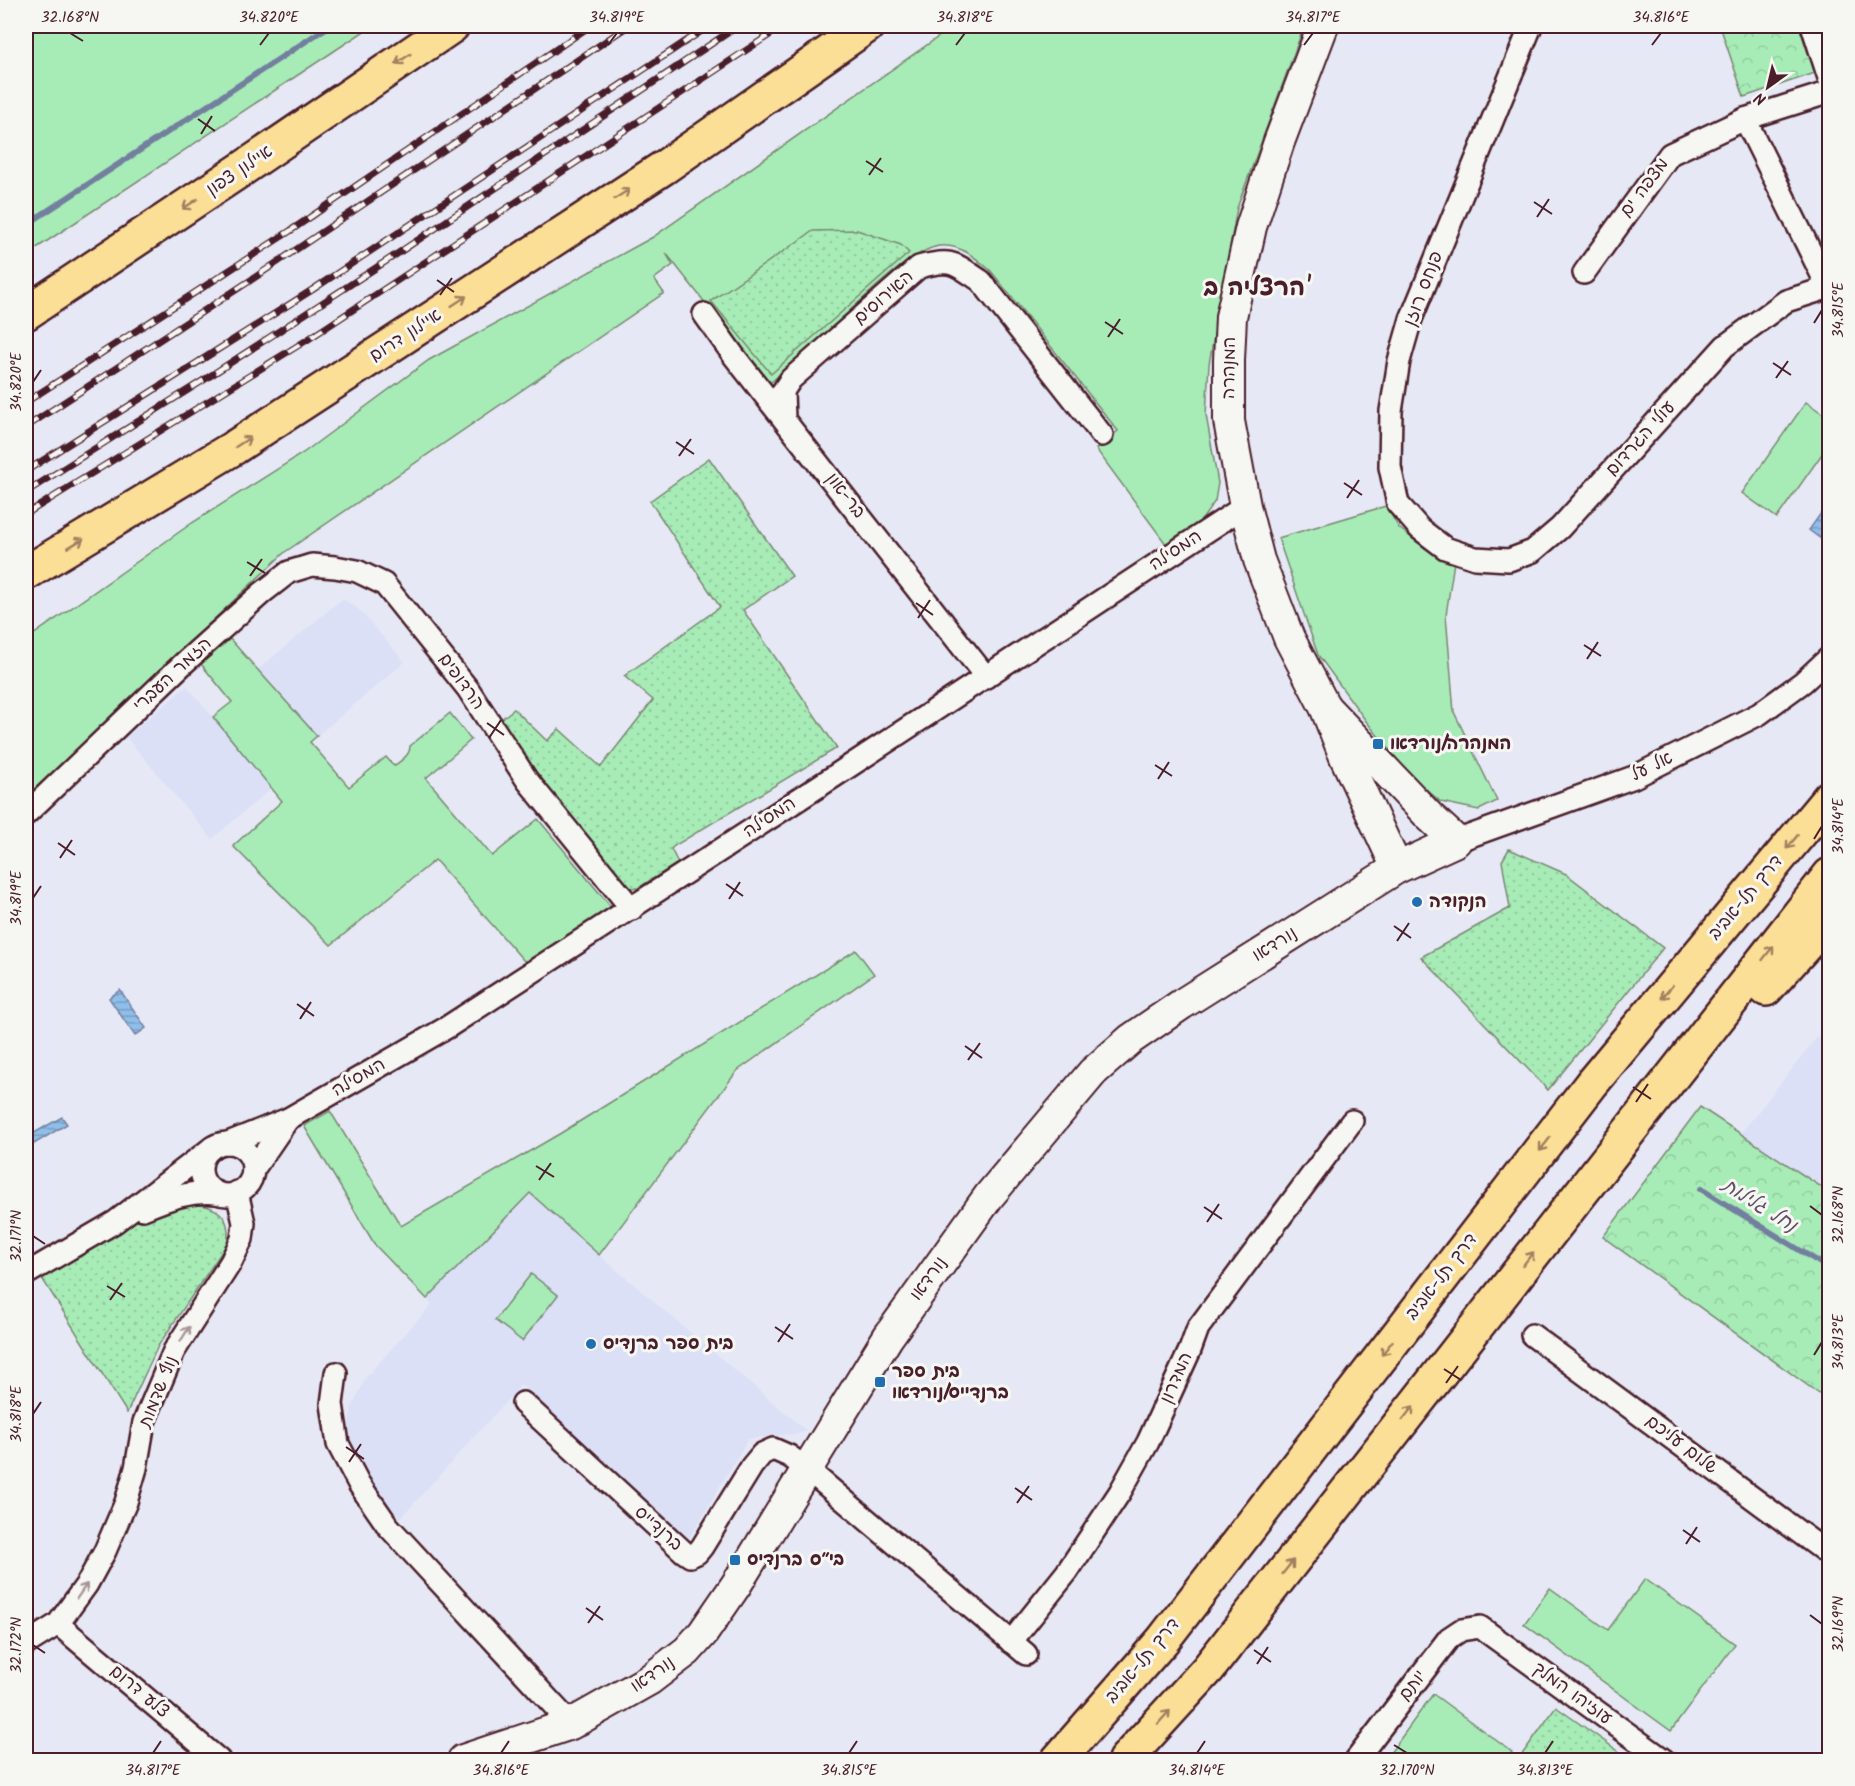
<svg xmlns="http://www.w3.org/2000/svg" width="1855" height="1786" viewBox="0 0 1855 1786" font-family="Kalam,'Playpen Sans Hebrew',sans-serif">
<defs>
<pattern id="forest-crowns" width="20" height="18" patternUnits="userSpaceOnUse" patternTransform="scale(1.5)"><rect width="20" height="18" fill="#a7ecb7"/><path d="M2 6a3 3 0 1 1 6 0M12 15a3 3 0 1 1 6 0" fill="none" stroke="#91ca9e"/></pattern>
<pattern id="park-dots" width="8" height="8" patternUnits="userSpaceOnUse" patternTransform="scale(1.5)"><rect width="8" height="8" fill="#a7ecb7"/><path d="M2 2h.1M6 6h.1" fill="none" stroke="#91ca9e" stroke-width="1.8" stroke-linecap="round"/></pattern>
<pattern id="water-rules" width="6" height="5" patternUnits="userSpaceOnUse" patternTransform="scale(1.5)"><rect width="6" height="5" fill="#8ebfea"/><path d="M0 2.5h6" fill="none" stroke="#769bbe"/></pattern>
</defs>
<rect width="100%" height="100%" fill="#e6e9f5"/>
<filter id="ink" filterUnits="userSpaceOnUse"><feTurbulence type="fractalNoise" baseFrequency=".0167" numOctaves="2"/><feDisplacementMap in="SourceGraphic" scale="12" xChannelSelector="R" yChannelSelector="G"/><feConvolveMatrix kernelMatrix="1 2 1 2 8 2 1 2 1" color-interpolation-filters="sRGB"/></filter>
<g filter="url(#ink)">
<!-- built -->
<g fill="#dbe0f7">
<polygon points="342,599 355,606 363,614 405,662 317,736 257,670"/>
<polygon points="187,686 272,788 212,839 126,737"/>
<polygon points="1829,1022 1829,1204 1734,1142"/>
<polygon points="530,1192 599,1255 808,1432 748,1439 689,1539 521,1385 400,1519 367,1473 346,1438 352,1407 366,1377 432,1304 427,1299"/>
</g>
<!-- green -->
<g fill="#a7ecb7" stroke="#788671" stroke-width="1.5">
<polygon points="26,26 372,26 26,255"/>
<path d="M 954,26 L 1304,26 L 1237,208 L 1231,241 L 1209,364 L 1206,415 L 1218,483 L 1215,501 L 1194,531 L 1169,548 L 1096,449 L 1118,431 L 991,271 C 977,259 960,243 939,246 C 910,251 866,297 844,316 C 819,339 794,362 769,384 L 666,253 L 673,265 L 654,279 L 664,293 L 285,552 L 26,798 L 26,640 L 192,523 L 303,453 L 429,360 L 653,237 Z"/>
<polygon points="1806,402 1829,418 1829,444 1777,518 1742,493"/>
<polygon points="1386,506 1399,528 1425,548 1454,562 1446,615 1454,712 1497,801 1479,810 1441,802 1411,776 1366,721 1318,655 1278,538"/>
<path d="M 230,639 L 317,736 L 310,742 L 349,787 L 386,757 L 394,766 C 401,760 410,756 410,746 L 450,713 L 471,740 L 426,778 L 492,856 L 538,819 L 611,907 L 606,920 L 525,962 L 435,860 L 331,945 L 233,846 L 282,801 L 213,717 L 232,702 L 201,664 Z"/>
<polygon points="856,950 874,974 737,1071 599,1255 530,1193 427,1299 375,1245 304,1126 330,1111 401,1226 561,1133"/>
<polygon points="531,1274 558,1295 522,1341 495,1320"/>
<polygon points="1645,1579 1735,1644 1671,1731 1524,1624 1550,1588 1608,1630"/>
<polygon points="1433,1694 1512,1752 1505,1760 1401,1760 1390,1753"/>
</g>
<!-- forest -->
<g fill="url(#forest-crowns)" stroke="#788671" stroke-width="1.5">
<polygon points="1720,26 1799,26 1815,73 1744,97"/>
<polygon points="1700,1107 1829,1192 1829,1401 1603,1237"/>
</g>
<!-- park -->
<g fill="url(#park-dots)" stroke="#788671" stroke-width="1.5">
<polygon points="857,230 901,245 909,253 771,374 711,301 813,231"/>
<path d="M 709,458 L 792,576 L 743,610 L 837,748 L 674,846 L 671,849 L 678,863 L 638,888 C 625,890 620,878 613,868 L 496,723 L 514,709 L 547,741 L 559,729 L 601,767 L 653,700 L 624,676 L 720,607 L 650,501 Z"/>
<polygon points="1509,849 1566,874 1663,948 1548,1090 1421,957 1510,908 1502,861"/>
<path d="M 176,1203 C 205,1203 234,1207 227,1244 L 158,1346 L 127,1413 L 40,1275 L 137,1220 Z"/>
<polygon points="1556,1707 1631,1760 1518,1760"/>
</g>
<!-- water -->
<g fill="url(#water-rules)" stroke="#737f9e" stroke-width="1.5">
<polygon points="1829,502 1829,545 1809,530"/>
<polygon points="120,990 146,1028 135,1036 109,998"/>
<polygon points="62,1117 67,1124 34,1144 29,1136"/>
</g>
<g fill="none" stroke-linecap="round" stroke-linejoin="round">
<!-- stream -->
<g stroke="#737f9e" stroke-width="6">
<polyline points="26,225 329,26"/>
<polyline points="1701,1189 1830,1269"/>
</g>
<defs>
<g id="street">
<polyline points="1531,26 1411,319 1399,361 1391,411 1390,467 1398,504 1420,529 1445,548 1475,558 1509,560 1533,551 1560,528 1725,346 1786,301 1830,287"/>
<polyline points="1824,26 1813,28 1830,81"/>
<polyline points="1745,119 1828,287"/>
<polyline points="1584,273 1670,154 1745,119 1830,92"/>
<polyline points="704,314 734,356 986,677"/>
<path d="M 784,419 L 783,391 L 791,379 L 919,267 C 952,258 954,263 981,281 L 1102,435"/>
<polyline points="26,814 185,662 262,593 289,572 312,565 335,567 357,571 384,584 468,689 527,780 632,909"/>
<polyline points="1456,841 1634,777 1759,714 1803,682 1830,657"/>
<polyline points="228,1143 288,1119 446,1028 833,777 1245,506"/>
<circle cx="227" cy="1169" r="26"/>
<polyline points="253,1170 288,1119"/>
<path d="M 143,1209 C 167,1199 191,1190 217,1193"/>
<polyline points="26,1274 115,1222 213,1147"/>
<polyline points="1532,1335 1830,1555"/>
<polyline points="336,1373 332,1404 338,1444 359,1484 388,1526 571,1724"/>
<polyline points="523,1403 684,1552 690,1556 697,1553 702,1547 752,1466 762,1454 773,1449 789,1456 807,1469 1026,1654"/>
<polyline points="58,1624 219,1760"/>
<polyline points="1011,1642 1067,1572 1120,1492 1148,1442 1190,1350 1198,1328 1352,1121"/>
<polyline points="26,1644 58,1624 87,1584 105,1551 126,1502 136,1468 144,1422 174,1351 231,1262 242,1239 244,1223 237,1192"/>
<polyline points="1356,1760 1449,1638 1461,1630 1480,1627 1664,1760"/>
</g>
<g id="secondary">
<polyline points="1323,26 1279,142 1251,227 1231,317 1229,360 1229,421 1245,506 1259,560 1289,638 1325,707 1345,757 1397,868"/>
<polyline points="463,1760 571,1724 649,1680 687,1651 703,1633 736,1585 888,1337 989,1196 1093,1072 1131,1039 1182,1004 1397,868 1456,841 1429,816 1325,707"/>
</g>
<g id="highway">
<polyline points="26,313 242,169 452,26"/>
<polyline points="26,573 235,447 666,166 867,26"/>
<polyline points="1766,989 1830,918"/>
<polyline points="1058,1760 1163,1640 1592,1083 1830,797"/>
<polyline points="1125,1760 1208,1669 1830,875"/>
</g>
</defs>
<!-- street casing -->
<use href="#street" stroke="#4a1f2b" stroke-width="26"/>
<!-- secondary casing -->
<use href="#secondary" stroke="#4a1f2b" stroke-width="34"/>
<!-- highway casing -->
<use href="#highway" stroke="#4a1f2b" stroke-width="38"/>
<!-- street -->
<use href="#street" stroke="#f6f6f2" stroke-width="21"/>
<!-- secondary -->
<use href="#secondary" stroke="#f6f6f2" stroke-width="30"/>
<!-- highway -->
<use href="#highway" stroke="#fbdf96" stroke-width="33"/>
<defs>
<g id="rail">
<polyline points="26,402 290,231 590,26"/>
<polyline points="26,427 248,282 628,26"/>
<polyline points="26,471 312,290 709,26"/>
<polyline points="26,492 207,378 391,258 738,26"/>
<polyline points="26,514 307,340 783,26"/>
</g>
</defs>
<!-- rail casing -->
<use href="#rail" stroke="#4a1f2b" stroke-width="7"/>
<!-- rail -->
<use href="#rail" stroke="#f6f6f2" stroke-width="4.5" stroke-dasharray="14" stroke-linecap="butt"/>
</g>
<!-- one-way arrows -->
<defs><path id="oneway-shaft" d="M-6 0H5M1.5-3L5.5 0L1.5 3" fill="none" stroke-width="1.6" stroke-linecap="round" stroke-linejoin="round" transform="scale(1.5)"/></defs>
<g stroke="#a27f60">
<use href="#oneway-shaft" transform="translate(403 59) rotate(146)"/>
<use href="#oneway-shaft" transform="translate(622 194) rotate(-33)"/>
<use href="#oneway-shaft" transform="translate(190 204) rotate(146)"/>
<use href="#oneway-shaft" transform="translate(459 301) rotate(-33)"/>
<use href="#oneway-shaft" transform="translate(243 442) rotate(-33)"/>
<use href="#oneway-shaft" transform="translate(76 543) rotate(-31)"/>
<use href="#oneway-shaft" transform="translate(1792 842) rotate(130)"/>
<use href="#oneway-shaft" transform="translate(1768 953) rotate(-52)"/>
<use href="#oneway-shaft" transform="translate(1667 992) rotate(130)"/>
<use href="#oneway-shaft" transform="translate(1545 1144) rotate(128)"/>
<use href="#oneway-shaft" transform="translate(1528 1259) rotate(-52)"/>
<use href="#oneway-shaft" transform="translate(1387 1348) rotate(128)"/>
<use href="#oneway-shaft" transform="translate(1408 1413) rotate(-52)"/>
<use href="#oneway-shaft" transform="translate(1288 1567) rotate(-52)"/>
<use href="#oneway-shaft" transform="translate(1164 1717) rotate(-48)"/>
</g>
<g stroke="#a99598">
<use href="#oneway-shaft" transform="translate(185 1334) rotate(-58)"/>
<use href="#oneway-shaft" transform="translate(82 1591) rotate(-55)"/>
</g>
</g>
<!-- ticks -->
<path fill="none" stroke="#4a1f2b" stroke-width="2" d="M 70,33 L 83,41M 260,45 L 269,33M 608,45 L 617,33M 956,45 L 965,33M 1304,45 L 1313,33M 1652,45 L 1661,33M 198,119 L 215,131M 201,134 L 212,116M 866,161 L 883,172M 869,175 L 881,158M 1534,202 L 1552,214M 1537,217 L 1549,199M 437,280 L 454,292M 440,295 L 452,278M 1105,322 L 1123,334M 1814,323 L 1822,310M 1108,337 L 1120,319M 1773,363 L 1791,375M 1776,378 L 1788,361M 33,382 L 41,370M 676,442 L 694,454M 679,456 L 691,439M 1344,483 L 1362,495M 1347,498 L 1359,480M 247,562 L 265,573M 250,576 L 262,559M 916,603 L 933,615M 918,618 L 930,600M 1584,645 L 1601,656M 1587,659 L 1598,642M 487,723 L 504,735M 489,738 L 501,720M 1155,765 L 1172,776M 1158,779 L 1169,762M 1814,839 L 1822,826M 58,843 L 75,855M 60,858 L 72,840M 726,884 L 743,896M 33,898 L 41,886M 729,899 L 740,882M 1394,926 L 1411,938M 1397,941 L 1409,923M 297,1004 L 314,1016M 300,1019 L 311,1002M 965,1046 L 982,1058M 968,1060 L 980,1043M 1633,1087 L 1651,1099M 1636,1102 L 1648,1084M 536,1166 L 554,1177M 539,1180 L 551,1163M 1810,1206 L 1822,1215M 1204,1207 L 1222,1219M 1207,1222 L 1219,1204M 33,1236 L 45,1244M 107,1286 L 125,1297M 110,1300 L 122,1283M 775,1327 L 793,1339M 778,1342 L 790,1324M 1814,1355 L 1822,1342M 1444,1369 L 1461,1380M 1446,1383 L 1458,1366M 33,1414 L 41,1402M 346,1447 L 364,1459M 349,1462 L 361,1444M 1015,1488 L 1032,1500M 1017,1503 L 1029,1486M 1683,1530 L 1700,1542M 1686,1544 L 1697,1527M 586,1608 L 603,1620M 1810,1615 L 1822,1624M 588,1623 L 600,1606M 33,1645 L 45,1653M 1254,1650 L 1271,1662M 1257,1664 L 1268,1647M 1394,1745 L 1407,1753M 153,1753 L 161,1741M 501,1753 L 509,1741M 849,1753 L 857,1741M 1197,1753 L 1205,1741M 1545,1753 L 1553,1741"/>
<!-- markers -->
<g fill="#1f6fb2" stroke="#f6f6f2" stroke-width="2">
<rect x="1372" y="738" width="12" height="12" rx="3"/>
<circle cx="1417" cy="902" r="6"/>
<circle cx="591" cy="1344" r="6"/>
<rect x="874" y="1376" width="12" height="12" rx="3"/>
<rect x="729" y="1554" width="12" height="12" rx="3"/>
</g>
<g text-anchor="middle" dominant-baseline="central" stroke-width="6" stroke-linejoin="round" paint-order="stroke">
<!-- street labels -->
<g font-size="18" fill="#4a1f2b" stroke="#f6f6f2">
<text transform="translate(240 171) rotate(-34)">איילון צפון</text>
<text transform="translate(1645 188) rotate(-53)">מצפה ים</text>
<text transform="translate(1424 289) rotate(-69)">פנחס רוזן</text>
<text transform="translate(884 298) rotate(-41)">האירוסים</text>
<text transform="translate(406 336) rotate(-33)">איילון דרום</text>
<text transform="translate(1230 368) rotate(-89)">המנהרה</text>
<text transform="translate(1641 439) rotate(-48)">עולי הגרדום</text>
<text transform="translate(845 496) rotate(52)">בר-און</text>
<text transform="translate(1176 551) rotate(-33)">המסילה</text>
<text transform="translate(173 675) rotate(-43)">הזמר העברי</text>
<text transform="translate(461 682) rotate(54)">הרדופים</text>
<text transform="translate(1652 767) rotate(-26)">אל על</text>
<text transform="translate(770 818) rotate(-33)">המסילה</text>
<text transform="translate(1746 898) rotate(-50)">דרך תל-אביב</text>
<text transform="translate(1275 945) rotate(-32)">נורדאו</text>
<text transform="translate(359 1078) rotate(-30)">המסילה</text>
<text transform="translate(1442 1277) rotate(-52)">דרך תל-אביב</text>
<text transform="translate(929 1279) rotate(-54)">נורדאו</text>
<text transform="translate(1177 1378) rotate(-66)">המדרון</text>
<text transform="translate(159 1392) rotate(-68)">נוף שדמות</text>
<text transform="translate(1681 1445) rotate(37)">שלום עליכם</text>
<text transform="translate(658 1529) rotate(42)">ברנדייס</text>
<text transform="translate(1143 1661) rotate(-50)">דרך תל-אביב</text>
<text transform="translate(653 1675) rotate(-35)">נורדאו</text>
<text transform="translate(1413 1686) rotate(-53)">יותם</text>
<text transform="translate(139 1692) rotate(40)">צלע דרום</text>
<text transform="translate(1572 1694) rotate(36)">עוזיהו המלך</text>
</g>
<!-- poi labels -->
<g font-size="18" font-weight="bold" fill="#4a1f2b" stroke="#f6f6f2" text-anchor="start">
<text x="1390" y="744">המנהרה/נורדאו</text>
<text x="1429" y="902">הנקודה</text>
<text x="603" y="1344">בית ספר ברנדיס</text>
<text x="892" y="1372">בית ספר<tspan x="892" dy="21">ברנדייס/נורדאו</tspan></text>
<text x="747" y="1560">בי״ס ברנדיס</text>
</g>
<!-- water labels -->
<g font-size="20" font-style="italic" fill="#5e4f64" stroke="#f6f6f2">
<text transform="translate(1759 1206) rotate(32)">נחל גלילות</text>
</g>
<!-- district labels -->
<g font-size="24" font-weight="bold" fill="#4a1f2b" stroke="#f6f6f2">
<text x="1257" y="288">הרצליה ב'</text>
</g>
</g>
<!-- margin -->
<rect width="1855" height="1786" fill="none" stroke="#f6f6f2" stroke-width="66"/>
<!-- north arrow -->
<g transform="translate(1768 87) rotate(214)" stroke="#f6f6f2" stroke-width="4.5" paint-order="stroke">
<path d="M0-4.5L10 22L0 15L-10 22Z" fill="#4a1f2b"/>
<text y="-9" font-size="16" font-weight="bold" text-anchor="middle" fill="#4a1f2b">N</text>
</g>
<rect x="33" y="33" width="1789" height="1720" fill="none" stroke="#4a1f2b" stroke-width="2"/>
<g font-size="15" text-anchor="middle" fill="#4a1f2b">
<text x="70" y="22">32.168°N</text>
<text x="269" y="22">34.820°E</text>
<text x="617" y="22">34.819°E</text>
<text x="965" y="22">34.818°E</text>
<text x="1313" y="22">34.817°E</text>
<text x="1661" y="22">34.816°E</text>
<text transform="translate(1838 310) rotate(-90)" y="5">34.815°E</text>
<text transform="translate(16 382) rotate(-90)" y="5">34.820°E</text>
<text transform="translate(1838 826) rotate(-90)" y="5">34.814°E</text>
<text transform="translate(16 898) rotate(-90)" y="5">34.819°E</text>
<text transform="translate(1838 1215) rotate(-90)" y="5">32.168°N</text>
<text transform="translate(16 1236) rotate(-90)" y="5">32.171°N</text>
<text transform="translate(1838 1342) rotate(-90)" y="5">34.813°E</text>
<text transform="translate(16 1414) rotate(-90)" y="5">34.818°E</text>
<text transform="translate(1838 1624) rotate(-90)" y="5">32.169°N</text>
<text transform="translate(16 1645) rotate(-90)" y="5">32.172°N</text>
<text x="153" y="1775">34.817°E</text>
<text x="501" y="1775">34.816°E</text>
<text x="849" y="1775">34.815°E</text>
<text x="1197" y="1775">34.814°E</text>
<text x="1407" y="1775">32.170°N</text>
<text x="1545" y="1775">34.813°E</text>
</g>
</svg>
